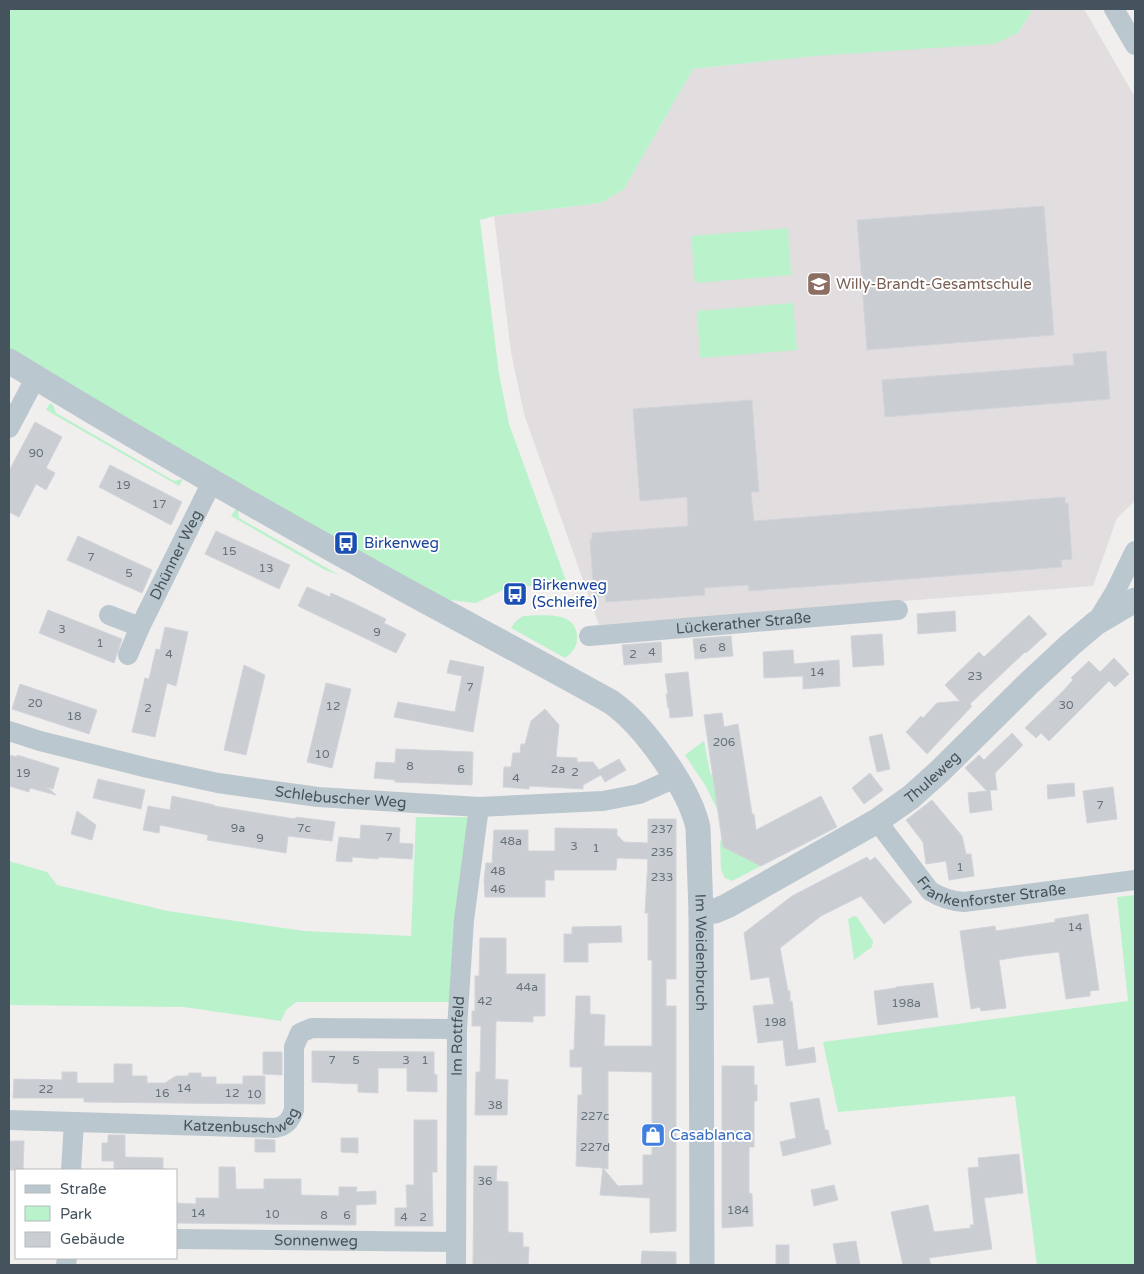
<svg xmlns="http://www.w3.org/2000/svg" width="1144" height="1274" viewBox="0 0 1144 1274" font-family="'Varela Round',sans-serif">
<rect width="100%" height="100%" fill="#f1eeee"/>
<!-- education -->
<polygon fill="#e2dee0" points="1033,9 1084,9 1135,97 1135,501 1117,518 1093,586 599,625 524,414 511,352 494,216 601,203 624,189 693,69 1018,33"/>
<!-- green -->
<g fill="#b9f2cb">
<polygon points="9,9 1033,9 1018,33 994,44 814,56 693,69 624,189 601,203 494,216 480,220 499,374 509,424 568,586 511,586 476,603 450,600 386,567 218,472 13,352 9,348"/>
<polygon points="788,228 791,275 695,283 691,236"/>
<polygon points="793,303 797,350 700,358 697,311"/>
<polygon points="50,403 53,405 56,413 174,481 183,479 179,486 46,410"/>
<polygon points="236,509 238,510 239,518 339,575 325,570 231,516"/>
<path d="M 523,616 C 542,616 574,610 577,635 C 578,646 573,652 565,658 L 511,628 L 516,621 Z"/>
<polygon points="704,741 710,773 713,777 718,811 705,785 685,755"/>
<polygon points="416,817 472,817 450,1002 296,1002 286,1010 281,1021 184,1007 9,1005 9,861 47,872 57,885 168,911 304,931 411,936"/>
<polygon points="722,840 723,847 761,866 732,881 725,878 721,870 720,841"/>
<polygon points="1135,895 1135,1265 1037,1265 1015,1096 838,1112 823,1042 1128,1001 1117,897"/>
<polygon points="854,916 857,917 873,941 872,947 854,960 848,919"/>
</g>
<!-- building -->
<g fill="#caced3" stroke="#d1d4da" fill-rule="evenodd">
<polygon points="1044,206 1054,335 867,350 857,220"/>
<polygon points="1106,351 1110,399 885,417 882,380 1074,365 1073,354"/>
<polygon points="752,400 759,492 751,492 754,521 1065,497 1065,503 1068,503 1072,559 1061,560 1062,567 844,584 749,591 748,585 704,588 705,595 606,602 605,596 594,597 590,540 592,539 592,533 688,526 687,497 640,501 633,409"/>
<polygon points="35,422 62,437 46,468 55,473 46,490 36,484 19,517 9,512 9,471"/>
<polygon points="110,465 182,502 171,525 99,487"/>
<polygon points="216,531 290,565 279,589 205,554"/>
<polygon points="78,536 152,570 142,593 67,560"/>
<polygon points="307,587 330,597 331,593 353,603 386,619 384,623 406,634 396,653 298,606"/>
<polygon points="48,610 122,639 114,663 39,633"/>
<polygon points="955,611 956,631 918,634 917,614"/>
<polygon points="1029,615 1047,634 1026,653 1025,652 970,704 972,706 927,754 906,732 921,716 923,718 937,703 960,701 945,685 979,652 984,657"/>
<polygon points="165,627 188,632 176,686 167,683 155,737 132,732 145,678 149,679 156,649 160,650"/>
<polygon points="882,634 884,665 853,667 851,636"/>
<polygon points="731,636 733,656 695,659 693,639"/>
<polygon points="661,642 662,662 624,665 622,645"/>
<polygon points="793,650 794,664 839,660 840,686 803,689 803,676 764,678 763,652"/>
<polygon points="1114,658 1129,674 1115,687 1109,681 1049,741 1041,733 1036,738 1025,728 1063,691 1073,680 1071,678 1089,661 1100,672"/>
<polygon points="450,660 484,667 473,732 394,717 398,702 455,712 462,676 447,673"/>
<polygon points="244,665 265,675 246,755 224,750"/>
<polygon points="688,672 693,716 670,718 669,708 668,708 666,694 668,694 665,674"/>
<polygon points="326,683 351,689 332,768 307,762"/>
<polygon points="20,684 97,710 89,734 12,709"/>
<polygon points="545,709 559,725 556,757 577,758 577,762 593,762 599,770 619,759 626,770 605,782 601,775 583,785 583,789 529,786 529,789 503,787 504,767 511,767 513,753 520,753 521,744 525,744 531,721"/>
<polygon points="722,713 724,727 738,724 752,814 754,814 756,830 821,796 837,827 761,866 723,847 704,715"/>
<polygon points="1012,733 1023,745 995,773 997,790 990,790 992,810 970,813 968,793 987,791 965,768 979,755 984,760"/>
<polygon points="882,734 890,769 877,772 869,737"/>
<polygon points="396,749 473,752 472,785 395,782 395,780 374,778 376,762 395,763"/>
<polygon points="9,755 17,757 17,755 59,768 53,789 47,787 56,795 30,788 29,792 9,786"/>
<polygon points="870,773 883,790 864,804 852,788"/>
<polygon points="98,779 145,790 141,809 93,798"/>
<polygon points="1074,783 1075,796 1048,799 1047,785"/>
<polygon points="1113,787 1117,819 1087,823 1083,791"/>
<polygon points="172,796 214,805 214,806 295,819 296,817 335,822 332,841 288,836 286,853 207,840 208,835 160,825 159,833 143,830 148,806 170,810"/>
<polygon points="932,800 962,836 966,854 971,854 974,876 949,880 946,861 926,864 923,842 906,820"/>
<polygon points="77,811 96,825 92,840 71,834"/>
<path d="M 648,819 L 676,819 L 676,979 L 666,979 L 666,1006 L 676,1006 L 676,1231 L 650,1233 L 650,1198 L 600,1195 L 603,1168 L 576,1166 L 578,1095 L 582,1095 L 582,1067 L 570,1067 L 570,1050 L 574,1050 L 576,996 L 590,996 L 590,1014 L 605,1015 L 604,1046 L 652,1046 L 652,960 L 648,960 L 648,913 L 645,913 L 648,859 L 617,858 L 616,870 L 554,870 L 554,880 L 545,880 L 545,897 L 485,897 L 484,880 L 486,863 L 492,863 L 494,830 L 528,830 L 528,851 L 555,851 L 555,828 L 617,829 L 617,835 L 624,842 L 648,843 ZM 608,1071 L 652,1072 L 652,1155 L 643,1155 L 643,1185 L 618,1186 L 603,1168 L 608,1169 Z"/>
<polygon points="361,825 400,828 399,843 413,844 412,859 378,857 378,859 352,857 352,862 336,861 339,837 360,839"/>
<polygon points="867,857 870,861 875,857 912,902 884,924 861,896 821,916 780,948 788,991 790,991 790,1002 792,1001 798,1050 814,1047 816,1062 786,1066 783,1040 758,1043 753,1006 774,1004 769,977 751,980 744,933 792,896"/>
<polygon points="1088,914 1099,990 1090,991 1090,996 1066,999 1059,952 1024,956 999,960 1006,1008 981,1011 980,1007 971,1009 960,931 995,926 996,931 1055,922 1055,919"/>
<polygon points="621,926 622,942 588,943 588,962 564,962 564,934 572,934 572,927"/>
<polygon points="480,938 506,938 506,974 545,974 545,1016 533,1016 533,1022 496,1021 495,1079 508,1080 507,1115 475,1115 476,1072 480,1072 481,1026 472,1026 472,1011 475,1011 475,976 479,976"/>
<polygon points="933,983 938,1017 878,1025 874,991 896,988 896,987"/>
<polygon points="312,1051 434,1052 434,1074 437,1075 437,1092 407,1091 407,1068 378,1068 378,1093 358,1092 358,1084 312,1082"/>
<polygon points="263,1052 282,1052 282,1075 263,1074"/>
<polygon points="114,1064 132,1064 132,1076 147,1076 147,1083 165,1083 176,1076 188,1076 189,1073 201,1073 201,1077 216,1077 216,1084 243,1084 243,1076 265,1076 265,1104 84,1102 84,1098 13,1098 14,1079 62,1080 62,1072 77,1072 77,1083 114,1083"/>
<polygon points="722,1066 754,1066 754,1085 757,1085 757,1101 754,1101 754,1147 749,1147 749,1193 752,1194 753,1226 722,1228"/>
<polygon points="819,1098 825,1130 828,1130 831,1144 783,1156 780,1142 796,1138 790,1103"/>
<polygon points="414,1120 437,1120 437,1172 432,1172 433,1226 395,1226 395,1208 407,1208 406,1185 414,1185"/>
<polygon points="108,1135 125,1135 125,1157 163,1158 163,1170 114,1170 114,1161 102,1161 102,1143 108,1143"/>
<polygon points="341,1138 358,1138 358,1153 341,1152"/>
<polygon points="255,1139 275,1140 275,1152 255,1152"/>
<polygon points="9,1141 24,1141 23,1170 9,1170"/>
<polygon points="1019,1154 1023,1193 984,1198 992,1249 929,1258 931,1265 903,1265 891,1212 928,1205 934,1232 971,1228 970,1225 974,1225 968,1168 978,1167 979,1169 978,1158"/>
<polygon points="474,1166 497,1166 496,1181 508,1182 508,1232 523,1233 523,1247 529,1247 528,1265 473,1264"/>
<polygon points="219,1167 235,1167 236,1189 264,1189 264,1179 301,1179 301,1195 339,1196 339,1187 357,1187 356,1192 376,1191 376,1204 356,1205 356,1225 176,1223 176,1203 196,1204 196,1198 219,1198"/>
<polygon points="834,1185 838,1200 814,1206 811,1190"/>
<polygon points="856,1241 860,1265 837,1265 833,1244"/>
<rect x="776" y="1245" width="13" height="20"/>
<polygon points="642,1251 676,1252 676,1265 641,1265"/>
</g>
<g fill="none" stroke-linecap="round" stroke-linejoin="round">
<!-- minor -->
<g stroke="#bbc7ce" stroke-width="20">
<polyline points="1114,9 1135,45"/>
<polyline points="9,428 36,377"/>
<polyline points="109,615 140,627"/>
<polyline points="1096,623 1115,592 1135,551"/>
<path id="s1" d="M 589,636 L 898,610"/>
<path id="s2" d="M 128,655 L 140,627 L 212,482"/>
<path id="s3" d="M 9,731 L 40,741 L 148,768 L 218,783 L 318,797 L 479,807 L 603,801 L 639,794 L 666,782 L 674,776"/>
<path id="s4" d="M 877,821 L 930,891 C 941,898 950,901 964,902 L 1135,880"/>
<path id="s5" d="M 9,1120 L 275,1128 C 286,1126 290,1121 294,1110 L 294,1047 L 300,1033 L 312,1028 L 457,1029"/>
<polyline points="71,1170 74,1122"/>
<path id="s6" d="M 176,1239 L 456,1242"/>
<polyline points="66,1265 67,1258"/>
<path id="s7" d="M 456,1265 L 457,1029 L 464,920 L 479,807"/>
</g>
<!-- tertiary -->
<g stroke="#bbc7ce" stroke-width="25">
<path id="s8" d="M 9,361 C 139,441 271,516 405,590 C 473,627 543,664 611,702 C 643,724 690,789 698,828 L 701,912 L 702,1265"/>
<path id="s9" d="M 701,912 L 715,911 L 727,906 L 877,821 L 911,797 L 940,771 L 1028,684 L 1070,645 L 1096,623 L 1135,600"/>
</g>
</g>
<!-- icons -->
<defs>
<symbol id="school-square" viewBox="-11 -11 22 22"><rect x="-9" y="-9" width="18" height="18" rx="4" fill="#8d6e63" stroke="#fff"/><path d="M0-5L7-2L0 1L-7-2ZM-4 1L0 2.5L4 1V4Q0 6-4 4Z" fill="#fff"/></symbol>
<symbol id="bus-square" viewBox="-11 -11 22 22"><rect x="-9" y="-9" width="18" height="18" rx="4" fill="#1a4fb4" stroke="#fff"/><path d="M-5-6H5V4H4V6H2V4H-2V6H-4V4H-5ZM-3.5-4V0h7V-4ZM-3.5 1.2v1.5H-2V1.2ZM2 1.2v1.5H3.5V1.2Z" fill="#fff"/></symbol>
<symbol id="shop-square" viewBox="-11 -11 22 22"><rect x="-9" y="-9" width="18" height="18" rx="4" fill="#3f7fe0" stroke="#fff"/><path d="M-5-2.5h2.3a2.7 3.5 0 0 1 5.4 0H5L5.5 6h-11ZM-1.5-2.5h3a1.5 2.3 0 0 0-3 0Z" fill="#fff"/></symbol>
</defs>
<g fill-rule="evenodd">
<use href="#school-square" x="805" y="270" width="28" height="28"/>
<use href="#bus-square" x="332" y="529" width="28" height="28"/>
<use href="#bus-square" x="501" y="580" width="28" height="28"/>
<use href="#shop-square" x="639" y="1121" width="28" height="28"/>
</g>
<g text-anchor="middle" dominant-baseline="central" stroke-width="4" stroke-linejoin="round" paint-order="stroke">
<!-- number labels -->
<g font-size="12" fill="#66727a">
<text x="36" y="453">90</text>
<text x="123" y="485">19</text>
<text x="159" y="504">17</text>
<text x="229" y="551">15</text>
<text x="91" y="557">7</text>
<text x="266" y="568">13</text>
<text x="129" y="573">5</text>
<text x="62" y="629">3</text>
<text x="377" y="632">9</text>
<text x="100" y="643">1</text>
<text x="722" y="647">8</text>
<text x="703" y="648">6</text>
<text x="652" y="652">4</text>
<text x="169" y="654">4</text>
<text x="633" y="654">2</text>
<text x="817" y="672">14</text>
<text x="975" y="676">23</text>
<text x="470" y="687">7</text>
<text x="35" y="703">20</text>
<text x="1066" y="705">30</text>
<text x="333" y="706">12</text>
<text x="148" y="708">2</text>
<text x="74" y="716">18</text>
<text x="724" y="742">206</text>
<text x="322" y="754">10</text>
<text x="410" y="766">8</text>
<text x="461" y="769">6</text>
<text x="558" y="769">2a</text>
<text x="575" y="772">2</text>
<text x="23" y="773">19</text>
<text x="516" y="778">4</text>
<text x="1100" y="805">7</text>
<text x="238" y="828">9a</text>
<text x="304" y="828">7c</text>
<text x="662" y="829">237</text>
<text x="389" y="837">7</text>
<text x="260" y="838">9</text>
<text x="511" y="841">48a</text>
<text x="574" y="846">3</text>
<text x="596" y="848">1</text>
<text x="662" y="852">235</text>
<text x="960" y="867">1</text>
<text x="498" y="871">48</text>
<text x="662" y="877">233</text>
<text x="498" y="889">46</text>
<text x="1075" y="927">14</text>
<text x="527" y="987">44a</text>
<text x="485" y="1001">42</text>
<text x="906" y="1003">198a</text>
<text x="775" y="1022">198</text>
<text x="332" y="1060">7</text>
<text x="356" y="1060">5</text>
<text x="406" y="1060">3</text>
<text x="425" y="1060">1</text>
<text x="184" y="1088">14</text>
<text x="46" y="1089">22</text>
<text x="162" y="1093">16</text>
<text x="232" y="1093">12</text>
<text x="254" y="1094">10</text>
<text x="495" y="1105">38</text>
<text x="595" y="1116">227c</text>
<text x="595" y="1147">227d</text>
<text x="485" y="1181">36</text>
<text x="738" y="1210">184</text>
<text x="198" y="1213">14</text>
<text x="272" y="1214">10</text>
<text x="324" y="1215">8</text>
<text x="347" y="1215">6</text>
<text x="404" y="1217">4</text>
<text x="423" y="1217">2</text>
</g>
<!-- education labels -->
<g font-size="15" fill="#785e54" stroke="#fff" text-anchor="start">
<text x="836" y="284">Willy-Brandt-Gesamtschule</text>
</g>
<!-- transit labels -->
<g font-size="15" fill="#164399" stroke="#fff" text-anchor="start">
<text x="364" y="543">Birkenweg</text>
<text x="532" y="585">Birkenweg<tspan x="532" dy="17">(Schleife)</tspan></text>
</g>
<!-- street labels -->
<g font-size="15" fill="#45535c" stroke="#fff">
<text stroke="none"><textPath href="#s2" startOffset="111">Dhünner Weg</textPath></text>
<text stroke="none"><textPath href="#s1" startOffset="155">Lückerather Straße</textPath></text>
<text stroke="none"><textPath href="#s9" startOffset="270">Thuleweg</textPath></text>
<text stroke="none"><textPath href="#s3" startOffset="339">Schlebuscher Weg</textPath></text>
<text stroke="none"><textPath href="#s4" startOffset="149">Frankenforster Straße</textPath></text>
<text stroke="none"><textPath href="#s8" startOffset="972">Im Weidenbruch</textPath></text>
<text stroke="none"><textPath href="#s7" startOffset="229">Im Rottfeld</textPath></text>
<text stroke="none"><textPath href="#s5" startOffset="235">Katzenbuschweg</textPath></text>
<text stroke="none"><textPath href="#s6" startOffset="140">Sonnenweg</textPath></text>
</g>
<!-- shop labels -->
<g font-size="15" fill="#366cbe" stroke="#fff" text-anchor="start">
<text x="670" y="1135">Casablanca</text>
</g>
</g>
<!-- border -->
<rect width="1144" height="1274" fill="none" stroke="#45535c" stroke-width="20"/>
<!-- legend -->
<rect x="15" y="1169" width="162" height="90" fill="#ffffff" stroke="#b5babe"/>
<rect x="25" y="1185" width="25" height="8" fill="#bbc7ce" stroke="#b5babe"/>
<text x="60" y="1194" font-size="15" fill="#45535c">Straße</text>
<rect x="25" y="1206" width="25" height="15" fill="#b9f2cb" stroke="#b5babe"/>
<text x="60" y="1219" font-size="15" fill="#45535c">Park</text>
<rect x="25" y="1232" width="25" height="15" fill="#caced3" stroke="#b5babe"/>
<text x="60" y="1244" font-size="15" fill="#45535c">Gebäude</text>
</svg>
